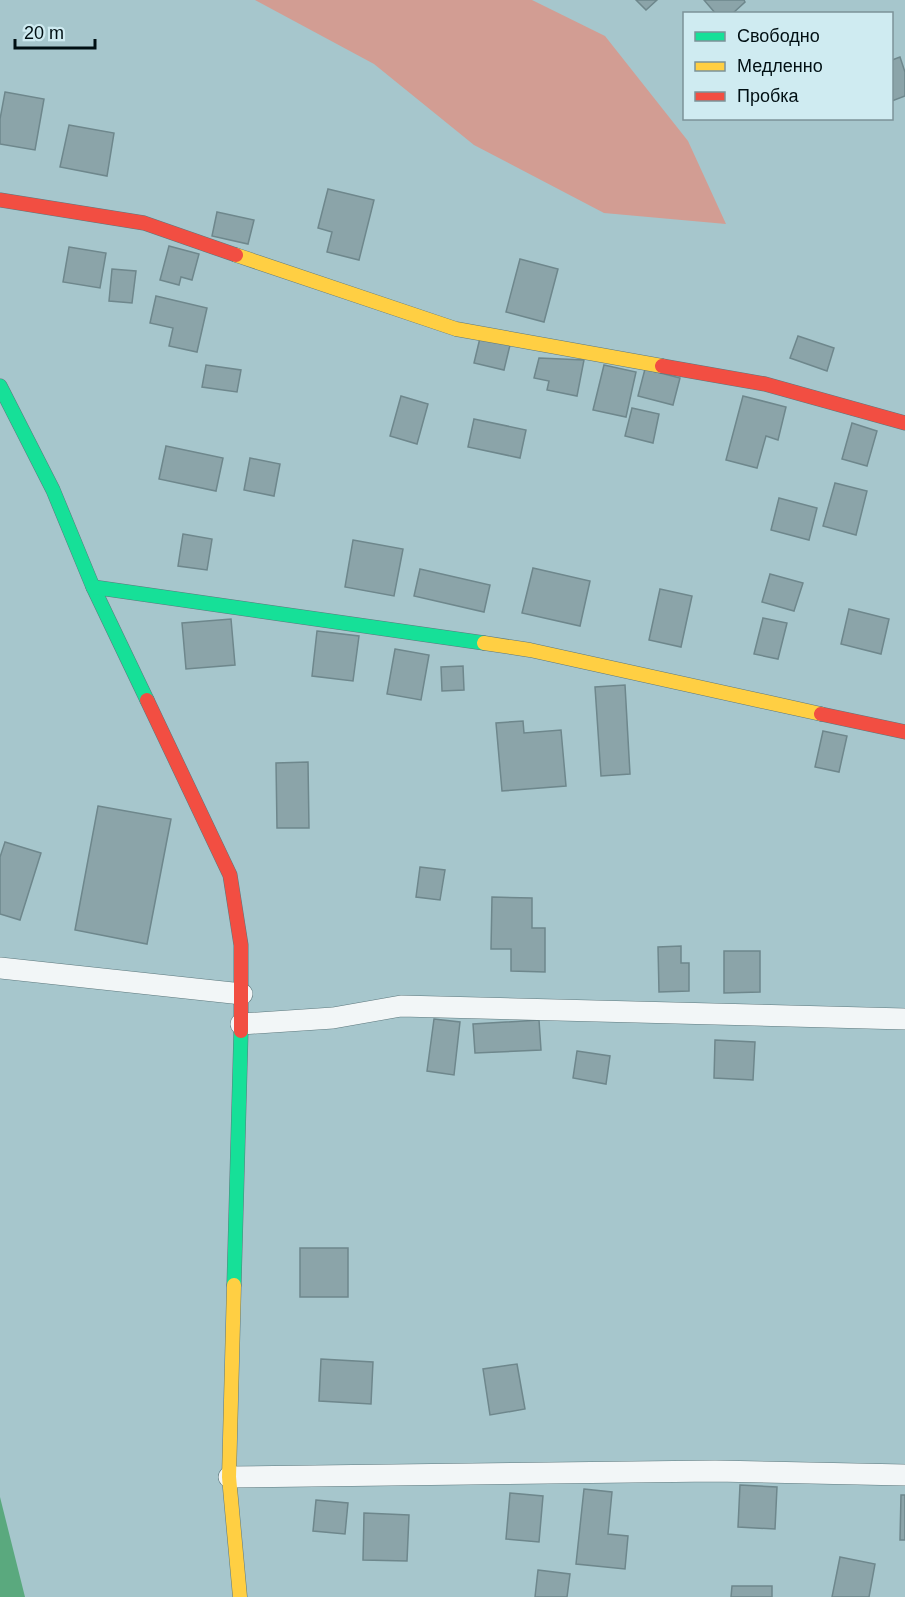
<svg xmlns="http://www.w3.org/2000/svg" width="905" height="1597" viewBox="0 0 905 1597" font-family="Arial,sans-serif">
<rect width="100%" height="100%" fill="#a6c6cc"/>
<!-- green -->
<polygon fill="#d29d93" points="255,0 532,0 605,36 688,141 726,224 604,213 474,145 374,64"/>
<!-- water -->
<polygon fill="#5aa97e" points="0,1497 25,1597 0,1597"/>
<!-- building -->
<g fill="#8ba4a9" stroke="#6e878c" stroke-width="1.5">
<polygon points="636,0 657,0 646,10"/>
<polygon points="704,0 744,0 745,2 732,14 716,14"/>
<polygon points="900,57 905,72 905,96 892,101 892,60"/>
<polygon points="5,92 44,99 35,150 0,144 0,119"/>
<polygon points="69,125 114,133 107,176 60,167"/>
<polygon points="328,189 374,200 359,260 327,252 332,232 318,228"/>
<polygon points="217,212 254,220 248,244 212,236"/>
<polygon points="169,246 199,254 192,280 181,277 179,285 160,280"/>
<polygon points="69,247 106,253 100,288 63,282"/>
<polygon points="520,259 558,269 544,322 506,312"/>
<polygon points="112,269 136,271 132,303 109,301"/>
<polygon points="156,296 207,308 197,352 169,346 173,328 150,323"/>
<polygon points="798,336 834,348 827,371 790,358"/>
<polygon points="480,338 510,345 504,370 474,363"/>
<polygon points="539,358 584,360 577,396 547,390 549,381 534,378"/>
<polygon points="206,365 241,370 237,392 202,387"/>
<polygon points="604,365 636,372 626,417 593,410"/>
<polygon points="645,369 680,378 673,405 638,396"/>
<polygon points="401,396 428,404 417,444 390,436"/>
<polygon points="743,396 786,407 778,440 766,436 757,468 726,460"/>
<polygon points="632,408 659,414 653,443 625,436"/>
<polygon points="474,419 526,430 520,458 468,447"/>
<polygon points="852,423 877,431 867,466 842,459"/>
<polygon points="166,446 223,458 216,491 159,479"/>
<polygon points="250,458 280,464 274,496 244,490"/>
<polygon points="835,483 867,491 856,535 823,526"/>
<polygon points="779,498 817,508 809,540 771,530"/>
<polygon points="183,534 212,539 207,570 178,566"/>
<polygon points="353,540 403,549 394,596 345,587"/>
<polygon points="533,568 590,581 580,626 522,613"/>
<polygon points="420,569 490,585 484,612 414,596"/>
<polygon points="770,574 803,583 794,611 762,602"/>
<polygon points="660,589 692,596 681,647 649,640"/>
<polygon points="849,609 889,619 881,654 841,644"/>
<polygon points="763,618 787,623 778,659 754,654"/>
<polygon points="231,619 235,665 186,669 182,623"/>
<polygon points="317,631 359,636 353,681 312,676"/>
<polygon points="395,649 429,655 421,700 387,694"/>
<polygon points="463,666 464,690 442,691 441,667"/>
<polygon points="625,685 630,774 601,776 595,687"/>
<polygon points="523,721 524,733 561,730 566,786 502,791 496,723"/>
<polygon points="823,731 847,736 839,772 815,767"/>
<polygon points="308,762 309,828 277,828 276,763"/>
<polygon points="98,806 171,819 147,944 75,930"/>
<polygon points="5,842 41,853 20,920 0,914 0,857"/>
<polygon points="420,867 445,870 440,900 416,897"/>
<polygon points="492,897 532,898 532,928 545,928 545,972 511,971 511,949 491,949"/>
<polygon points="681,946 681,963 689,963 689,991 659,992 658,947"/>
<polygon points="724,951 760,951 760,992 724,993"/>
<polygon points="434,1019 460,1022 454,1075 427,1071"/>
<polygon points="539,1020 541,1050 475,1053 473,1024"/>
<polygon points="715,1040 755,1042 753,1080 714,1078"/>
<polygon points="577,1051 610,1056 606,1084 573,1078"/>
<rect x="300" y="1248" width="48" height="49"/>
<polygon points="321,1359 373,1362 371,1404 319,1401"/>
<polygon points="517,1364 525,1409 490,1415 483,1369"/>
<polygon points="740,1485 777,1487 775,1529 738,1527"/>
<polygon points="584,1489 612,1492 608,1534 628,1536 625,1569 576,1564"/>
<polygon points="510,1493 543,1496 539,1542 506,1539"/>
<polygon points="901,1495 905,1495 905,1540 900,1540"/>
<polygon points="316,1500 348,1503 345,1534 313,1531"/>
<polygon points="364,1513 409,1515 407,1561 363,1560"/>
<polygon points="840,1557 875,1564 869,1597 832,1597"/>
<polygon points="538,1570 570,1574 567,1597 535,1597"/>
<polygon points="732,1586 772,1586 772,1597 731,1597"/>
</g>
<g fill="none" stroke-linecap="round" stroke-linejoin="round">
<defs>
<g id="street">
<polyline points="0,968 242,994"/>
<polyline points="241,1024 333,1018 401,1006 905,1019"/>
<polyline points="229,1477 715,1471 905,1475"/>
</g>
<g id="fast">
<polyline points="0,386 53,490 93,587 147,700"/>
<polyline points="93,587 484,643"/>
<polyline points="234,1285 241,1031"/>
</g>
<g id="slow">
<polyline points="236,255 456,329 662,366"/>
<polyline points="484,643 530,650 821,714"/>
<polyline points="234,1285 229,1477 240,1597"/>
</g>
<g id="jam">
<polyline points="0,200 144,223 236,255"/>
<polyline points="662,366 765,384 905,423"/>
<polyline points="147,700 230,875 241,945 241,1031"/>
<polyline points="821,714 905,732"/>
</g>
</defs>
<!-- street casing -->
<use href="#street" stroke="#5d787d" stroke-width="22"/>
<!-- fast casing -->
<use href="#fast" stroke="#5d787d" stroke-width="15"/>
<!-- slow casing -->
<use href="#slow" stroke="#5d787d" stroke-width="15"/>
<!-- jam casing -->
<use href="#jam" stroke="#5d787d" stroke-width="15"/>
<!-- street -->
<use href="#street" stroke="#f2f6f7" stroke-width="21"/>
<!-- fast -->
<use href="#fast" stroke="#16e098" stroke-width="14"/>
<!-- slow -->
<use href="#slow" stroke="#ffcf43" stroke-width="14"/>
<!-- jam -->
<use href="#jam" stroke="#f24e42" stroke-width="14"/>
</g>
<!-- legend -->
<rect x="683" y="12" width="210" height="108" fill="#cfebf1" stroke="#7c9398" stroke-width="1.5"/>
<rect x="695" y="32" width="30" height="9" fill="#16e098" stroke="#7c9398" stroke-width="1.5"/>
<text x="737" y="42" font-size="18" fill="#000f13">Свободно</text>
<rect x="695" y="62" width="30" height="9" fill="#ffcf43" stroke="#7c9398" stroke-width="1.5"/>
<text x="737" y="72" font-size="18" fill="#000f13">Медленно</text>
<rect x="695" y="92" width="30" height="9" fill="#f24e42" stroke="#7c9398" stroke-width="1.5"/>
<text x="737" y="102" font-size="18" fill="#000f13">Пробка</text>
<!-- scale -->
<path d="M15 39v9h80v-9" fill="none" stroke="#000f13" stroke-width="3"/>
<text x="24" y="39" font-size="18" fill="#000f13" stroke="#cfebf1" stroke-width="4.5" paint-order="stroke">20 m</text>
</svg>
